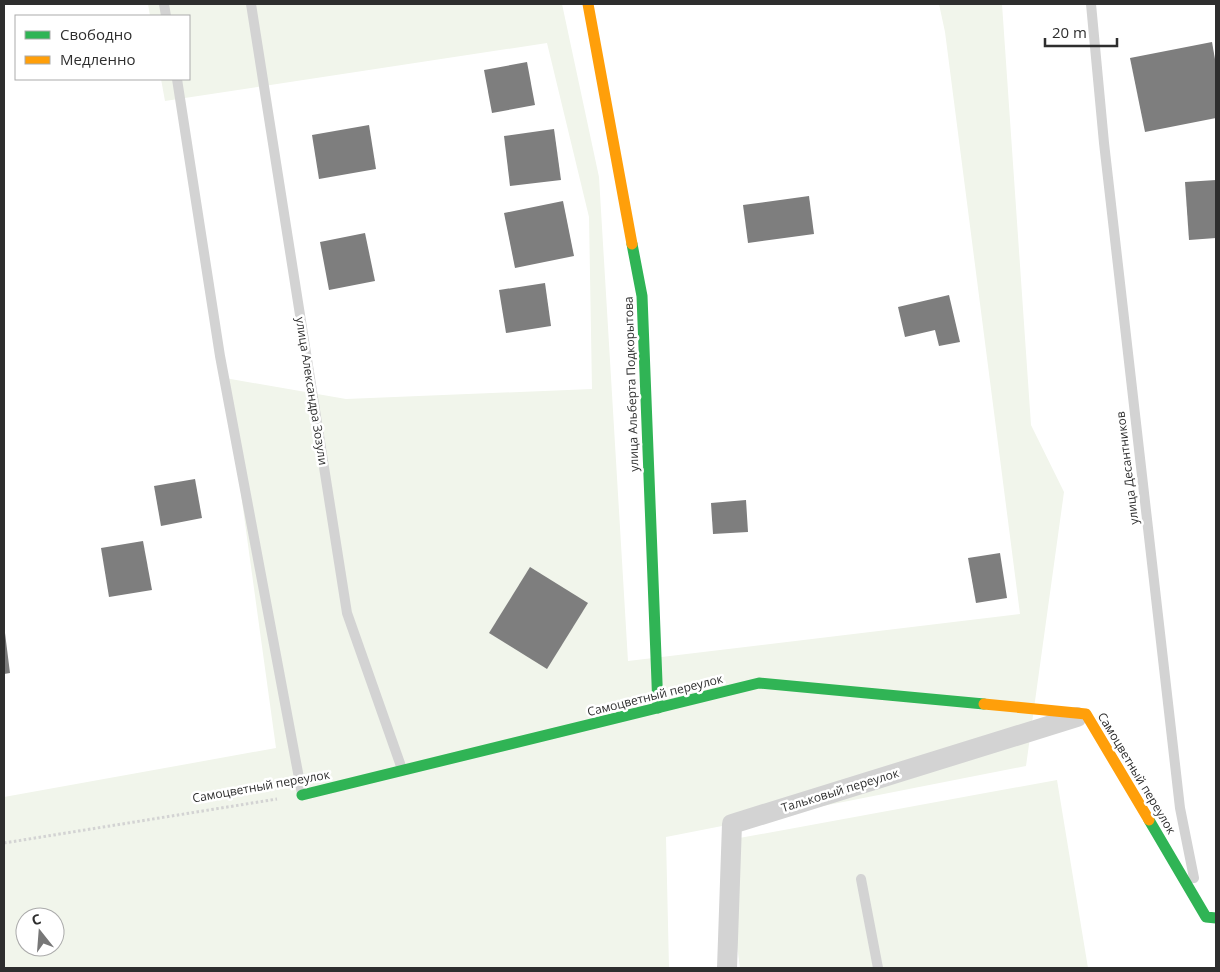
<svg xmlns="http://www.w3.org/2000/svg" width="1220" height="972" viewBox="0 0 1220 972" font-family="'Open Sans',sans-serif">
<rect width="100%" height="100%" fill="#fff"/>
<!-- green -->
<g fill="#f1f5eb" fill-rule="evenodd">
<path d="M 148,4 L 562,4 L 599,177 L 628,661 L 1020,614 L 945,32 L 939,4 L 1002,4 L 1031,425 L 1064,492 L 1026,766 L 666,837 L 669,968 L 4,968 L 4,797 L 276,748 L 225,378 L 346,399 L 592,389 L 589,217 L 547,43 L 165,101 L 161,79 L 189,79 L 189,16 L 150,16 ZM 25,917 L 55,917 L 55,947 L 25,947 Z"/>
<polygon points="1057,780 1088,968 740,968 723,841"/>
</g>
<!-- building -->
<g fill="#7e7e7e">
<polygon points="1212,42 1216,65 1216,118 1145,132 1130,58"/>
<polygon points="527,62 535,105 492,113 484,70"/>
<polygon points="369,125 376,169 319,179 312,135"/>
<polygon points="554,129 561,180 510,186 504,136"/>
<polygon points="1216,180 1216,238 1189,240 1185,182"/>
<polygon points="809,196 814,234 748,243 743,205"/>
<polygon points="563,201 574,256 515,268 504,213"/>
<polygon points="365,233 375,281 329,290 320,242"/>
<polygon points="545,283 551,326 506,333 499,290"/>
<polygon points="949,295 960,342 939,346 935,330 905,337 898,307"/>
<polygon points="195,479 202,518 161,526 154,486"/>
<polygon points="746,500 748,532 713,534 711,503"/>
<polygon points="143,541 152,590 109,597 101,548"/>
<polygon points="1000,553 1007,598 976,603 968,558"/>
<polygon points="530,567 588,603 547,669 489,633"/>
<polygon points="4,633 5,633 10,673 4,674"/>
</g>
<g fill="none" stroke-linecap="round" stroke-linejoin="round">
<!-- path -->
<polyline stroke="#d3d3d3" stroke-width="3" stroke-dasharray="2.5 2.5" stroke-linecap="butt" points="4,843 277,799"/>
<!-- lane -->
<g stroke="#d3d3d3" stroke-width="10">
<polyline points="164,4 166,16"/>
<polyline points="251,4 347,613 402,769"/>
<polyline points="1091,4 1104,143 1180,808 1194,878"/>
<polyline points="177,79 220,356 302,794"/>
<polyline points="861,879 878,968"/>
</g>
<!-- street -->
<polyline stroke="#d3d3d3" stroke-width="20" points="727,968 732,824 1077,717"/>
<!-- fast -->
<g stroke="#30b455" stroke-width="11">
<polyline points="632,244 642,296 658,708"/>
<polyline points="302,795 759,683 984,704"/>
<polyline points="1149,820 1206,917 1216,918"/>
</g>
<!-- slow -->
<g stroke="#ff9f0a" stroke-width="11">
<polyline points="588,4 632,244"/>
<polyline points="984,704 1086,714 1149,820"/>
</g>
</g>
<g text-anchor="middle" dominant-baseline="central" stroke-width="5" stroke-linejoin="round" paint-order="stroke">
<!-- street labels -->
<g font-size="12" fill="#2e2e2e" stroke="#fff">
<text transform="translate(631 384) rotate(-92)">улица Альберта Подкорытова</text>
<text transform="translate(312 391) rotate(81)">улица Александра Зозули</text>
<text transform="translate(1127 468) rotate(-97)">улица Десантников</text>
<text transform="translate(655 695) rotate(-14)">Самоцветный переулок</text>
<text transform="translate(1137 773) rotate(59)">Самоцветный переулок</text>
<text transform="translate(261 786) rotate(-10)">Самоцветный переулок</text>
<text transform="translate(840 790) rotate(-17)">Тальковый переулок</text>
</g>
</g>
<!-- border -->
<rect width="1220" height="972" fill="none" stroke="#2e2e2e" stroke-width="10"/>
<!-- legend -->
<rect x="15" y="15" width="175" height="65" fill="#ffffff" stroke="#ababab"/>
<rect x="25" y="31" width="25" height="8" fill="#30b455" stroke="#ababab"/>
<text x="60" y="40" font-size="15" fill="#2e2e2e">Свободно</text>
<rect x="25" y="56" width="25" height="8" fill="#ff9f0a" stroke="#ababab"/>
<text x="60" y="65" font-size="15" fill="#2e2e2e">Медленно</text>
<!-- north arrow -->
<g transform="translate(40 932) rotate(343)"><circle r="24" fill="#ffffff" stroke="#ababab"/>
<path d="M0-4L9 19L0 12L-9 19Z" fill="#777777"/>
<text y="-8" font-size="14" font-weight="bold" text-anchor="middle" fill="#2e2e2e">С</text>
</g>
<!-- scale -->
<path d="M1045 38v8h72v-8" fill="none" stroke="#2e2e2e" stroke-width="2.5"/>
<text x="1052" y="38" font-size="15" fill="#2e2e2e" stroke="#ffffff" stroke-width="4" paint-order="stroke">20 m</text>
</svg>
